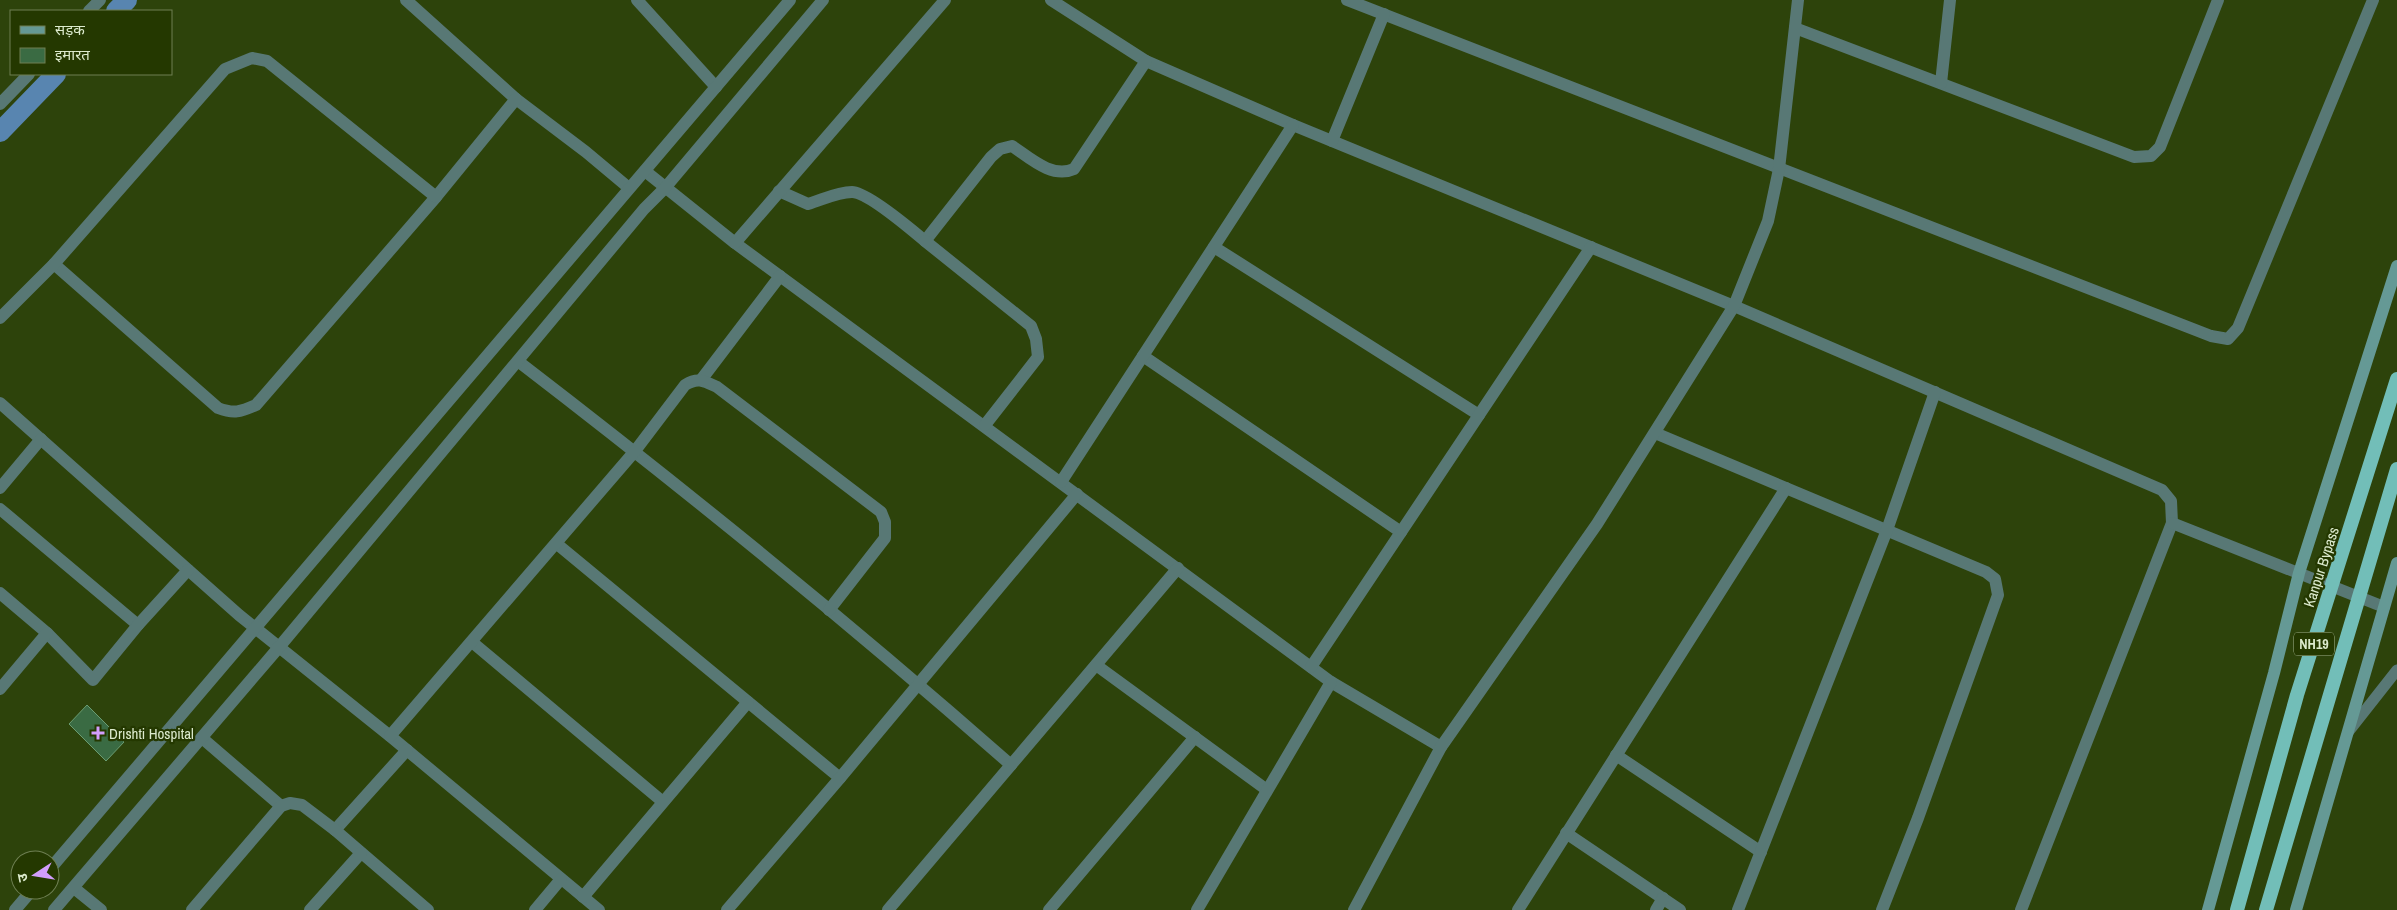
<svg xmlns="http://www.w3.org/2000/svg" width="2397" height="910" viewBox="0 0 2397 910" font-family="'Archivo Narrow','Noto Sans Devanagari',sans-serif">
<rect width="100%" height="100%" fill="#2d430b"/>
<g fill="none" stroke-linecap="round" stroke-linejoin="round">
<!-- canal -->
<g stroke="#5885b0" stroke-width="20">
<polyline points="116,11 127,0"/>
<polyline points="0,132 56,74"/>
</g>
</g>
<!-- building -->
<polygon fill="#3a6b43" stroke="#6a9c72" points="87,705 124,742 106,761 69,724"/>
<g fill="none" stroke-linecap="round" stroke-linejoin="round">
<!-- service -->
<polyline stroke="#587875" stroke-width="11" points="2349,731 2397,670"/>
<!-- minor -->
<g stroke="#587875" stroke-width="12">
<polyline points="406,0 516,99 586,152 629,188"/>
<polyline points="637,0 716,87"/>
<polyline points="1051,0 1146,61 1293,125 1734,306 2162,490 2171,501 2172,523 2021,910"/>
<polyline points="1347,0 2211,336 2228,339 2238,328 2373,0"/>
<polyline points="89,11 100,0"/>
<polyline points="1795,28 2134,157 2151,156 2160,147 2218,0"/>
<polyline points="1941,83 1950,0"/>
<polyline points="0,104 29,74"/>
<polyline points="1332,141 1384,14"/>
<polyline points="645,171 735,243 1331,682 1441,747"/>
<path d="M 779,191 L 808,204 C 822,200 837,192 852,192 C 867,192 912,230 925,241 L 991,157 L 1000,149 L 1012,146 C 1030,158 1052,179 1074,169 L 1146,61"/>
<polyline points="925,241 1031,326 1036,339 1038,357 985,425"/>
<polyline points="735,243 945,0"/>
<polyline points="1214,247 1479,415"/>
<path d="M 54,264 L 218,408 C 234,414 240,412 256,405 L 436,197 L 516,99"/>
<polyline points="0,318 54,264 225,69 252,58 267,61 436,197"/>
<polyline points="1143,356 1401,532"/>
<path d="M 519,362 C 687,491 852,625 1011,765"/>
<polyline points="701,380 780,276"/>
<polyline points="0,403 239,615 390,736 599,910"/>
<polyline points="1655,433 1986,572 1995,579 1998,595 1918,818 1882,910"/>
<polyline points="1061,482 1293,125"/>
<polyline points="0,488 41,439"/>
<polyline points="0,509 138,625"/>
<polyline points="2172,523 2384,607"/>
<polyline points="557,544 840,778"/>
<polyline points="0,593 47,633 93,680 138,625 188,570"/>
<polyline points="472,642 663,802"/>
<polyline points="1096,665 1267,790"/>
<polyline points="1311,667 1591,247"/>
<polyline points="0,689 47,633"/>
<path d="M 390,736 L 635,451 L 685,385 C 698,377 704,381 717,387 L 881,512 L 885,522 L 885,538 L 829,610"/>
<polyline points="202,738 281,806"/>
<polyline points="1616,755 1761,852"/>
<polyline points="335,830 407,750"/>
<polyline points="1566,833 1680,910"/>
<polyline points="74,888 101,910"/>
<polyline points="583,897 748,702"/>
<polyline points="192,910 281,806 290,803 302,805 335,830 428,910"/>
<polyline points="310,910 361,853"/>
<polyline points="535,910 561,879"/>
<polyline points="727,910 840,778 1077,494"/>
<polyline points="888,910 1178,568"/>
<polyline points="1049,910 1195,737"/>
<polyline points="1197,910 1331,682"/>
<polyline points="1354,910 1441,747 1597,524 1734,306 1768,221 1779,169 1798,0"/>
<polyline points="1518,910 1786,488"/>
<polyline points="1656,910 1663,898"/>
<polyline points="1738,910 1887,530 1935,392"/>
</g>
<!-- tertiary -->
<g stroke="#587875" stroke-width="12">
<polyline points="50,869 790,0"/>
<polyline points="15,910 32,890"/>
<polyline points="54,910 280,646 644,209 665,188 823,0"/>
</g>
<!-- secondary -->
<g stroke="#659995" stroke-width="12">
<polyline points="2208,910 2274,673 2299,573 2397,266"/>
<polyline points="2296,910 2397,563"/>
</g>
<!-- trunk-bridge -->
<g stroke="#72beb8" stroke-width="14">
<polyline points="2237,910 2297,695 2397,379"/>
<polyline points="2266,910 2397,469"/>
</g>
</g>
<!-- markers -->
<path fill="#d29dfd" stroke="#243800" stroke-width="2" d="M95.5 725.5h5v5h5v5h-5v5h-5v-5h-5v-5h5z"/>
<g text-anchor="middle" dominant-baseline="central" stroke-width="4.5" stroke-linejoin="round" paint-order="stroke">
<!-- shield labels -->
<rect fill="#243800" stroke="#a5b590" stroke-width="1" x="2294" y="632.5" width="40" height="23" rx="4"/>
<g font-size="14" font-weight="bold" fill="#dceacd">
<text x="2314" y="644">NH19</text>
</g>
<!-- street labels -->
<g font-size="15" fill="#dceacd" stroke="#243800">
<text transform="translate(2321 567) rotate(-72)">Kanpur Bypass</text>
</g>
<!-- poi labels -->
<g font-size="15" fill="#dceacd" stroke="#243800" text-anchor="start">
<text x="109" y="733">Drishti Hospital</text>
</g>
</g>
<!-- legend -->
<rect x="10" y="10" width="162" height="65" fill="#243800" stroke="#6e7f52"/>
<rect x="20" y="26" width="25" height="8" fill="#659995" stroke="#6e7f52"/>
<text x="55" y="35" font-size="15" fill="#dceacd">सड़क</text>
<rect x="20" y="48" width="25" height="15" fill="#3a6b43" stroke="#6e7f52"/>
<text x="55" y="60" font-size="15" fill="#dceacd">इमारत</text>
<!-- north arrow -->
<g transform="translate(35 875) rotate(258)"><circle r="24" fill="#243800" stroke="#6e7f52"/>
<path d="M0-4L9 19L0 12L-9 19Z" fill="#d29dfd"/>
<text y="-8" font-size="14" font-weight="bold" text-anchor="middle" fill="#dceacd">उ</text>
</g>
</svg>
